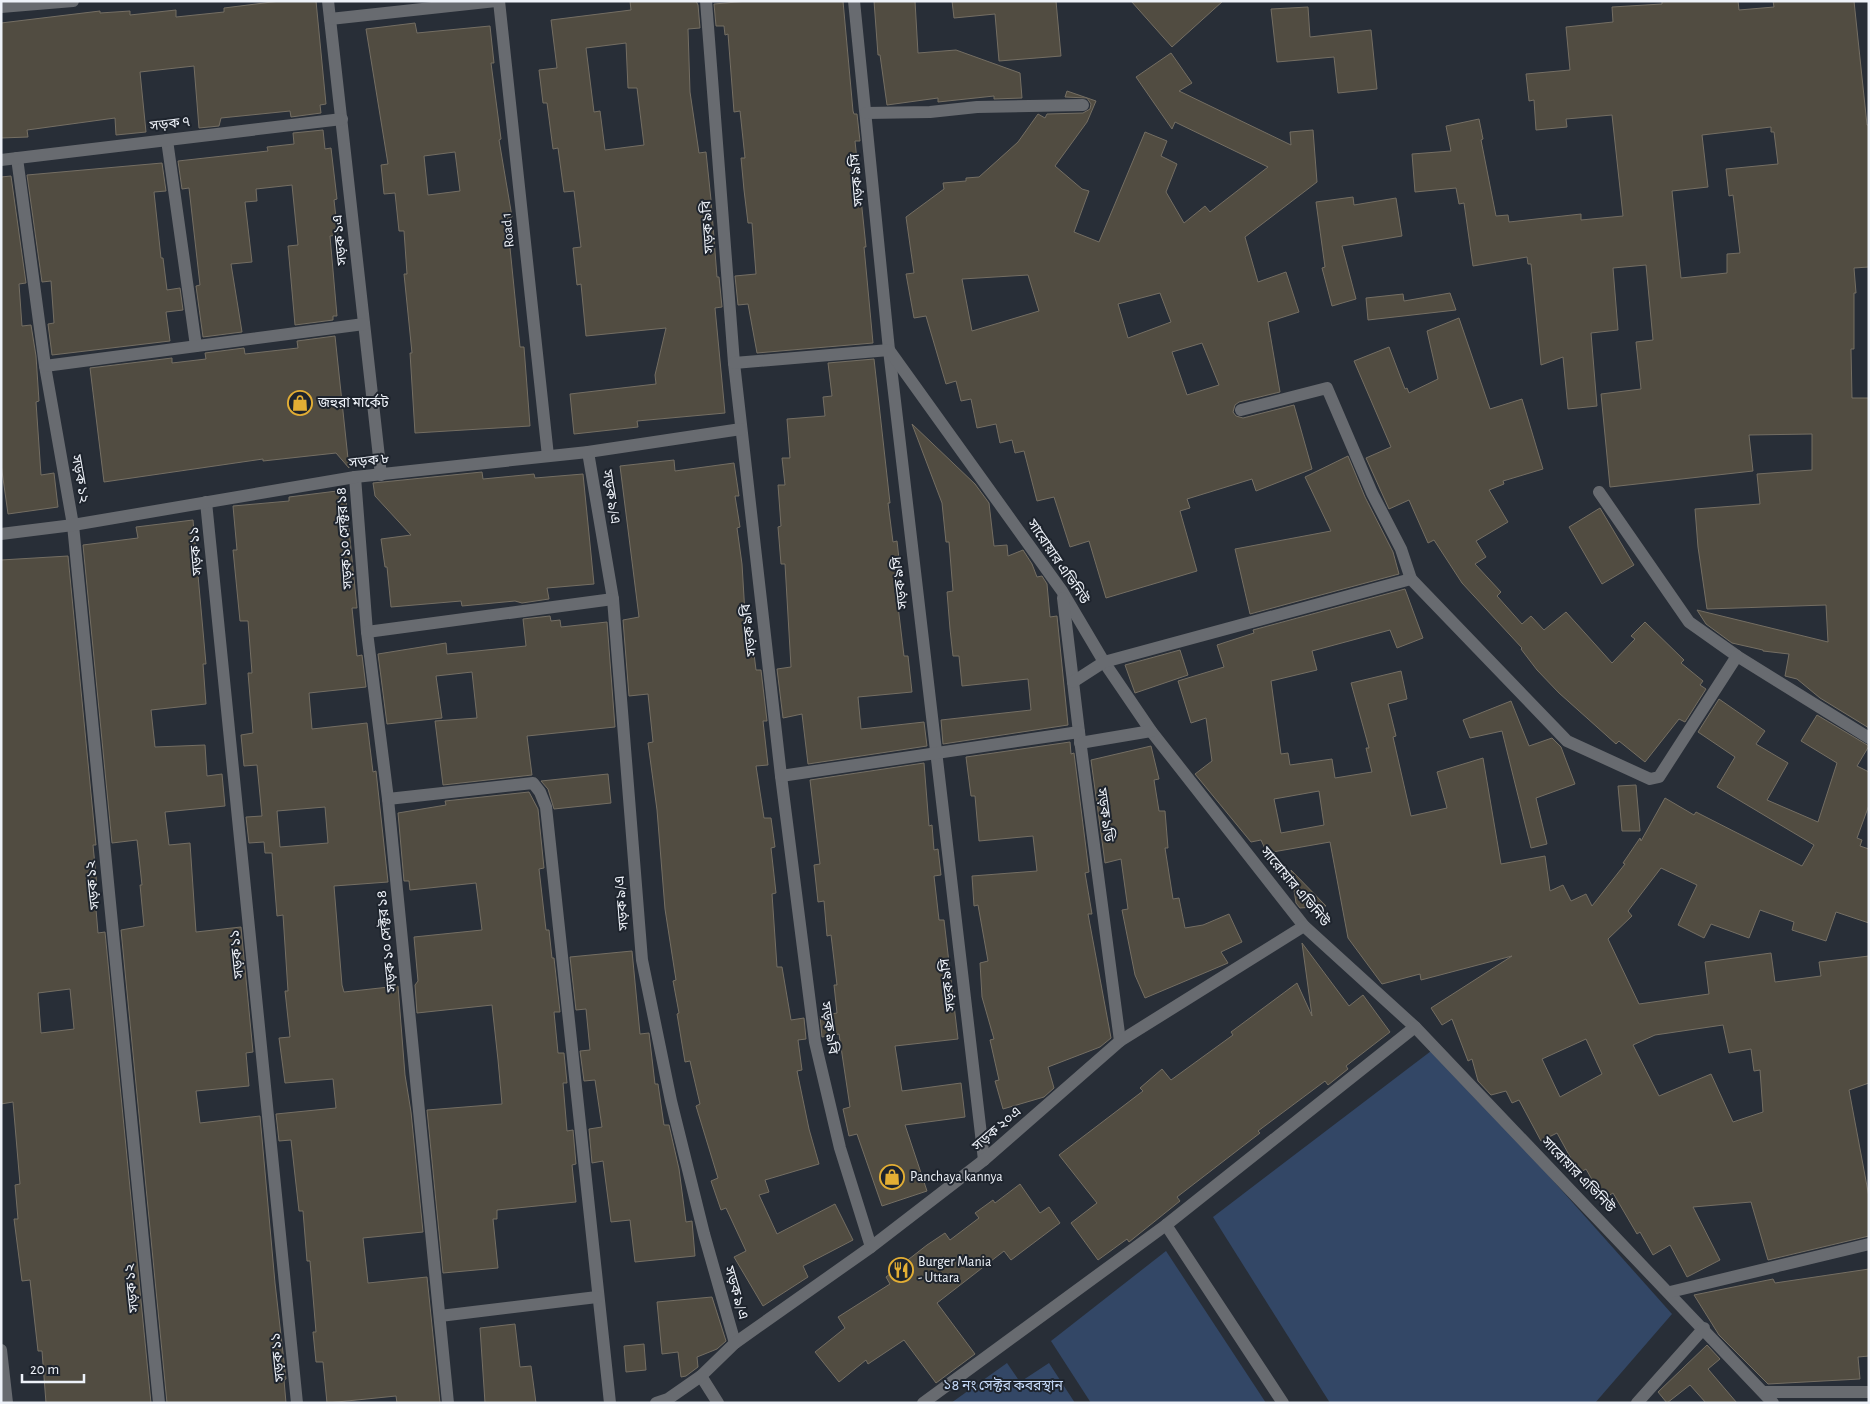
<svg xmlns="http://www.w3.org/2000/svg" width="1870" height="1404" viewBox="0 0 1870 1404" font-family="'Alegreya Sans','Noto Sans Bengali',sans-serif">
<rect width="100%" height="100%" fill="#282e37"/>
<!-- green -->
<g fill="#334766">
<polygon points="1435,1048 1672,1314 1595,1403 1330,1403 1213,1217"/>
<polygon points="1166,1251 1266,1403 1091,1403 1051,1341"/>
<polygon points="1007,1363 1020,1382 1049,1363 1075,1403 951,1403"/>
</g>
<!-- building -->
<g fill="#514c41" stroke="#746e63" fill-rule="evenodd">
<polygon points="280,1 316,1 326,104 320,105 321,113 291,117 290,111 221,118 219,126 199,128 194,66 140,72 146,132 116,135 115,118 27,130 28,137 1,138 1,23 100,11 100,13 130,11 130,15 176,10 176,17 224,12 224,8"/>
<path d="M 630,1 L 696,1 L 698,5 L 700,28 L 688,29 L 690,92 L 699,153 L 706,152 L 711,200 L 717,277 L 719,277 L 722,307 L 715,308 L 725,413 L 637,421 L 638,427 L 574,434 L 570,394 L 656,384 L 655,375 L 666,328 L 586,336 L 581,284 L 577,285 L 573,248 L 581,247 L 574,191 L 564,192 L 558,148 L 553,149 L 547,103 L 543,103 L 539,70 L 557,68 L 551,20 L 631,10 ZM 626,43 L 628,88 L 637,88 L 644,145 L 605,150 L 600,111 L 594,112 L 586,48 Z"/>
<polygon points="748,1 843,1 853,111 854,114 857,114 860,141 855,141 866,247 864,247 873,343 757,353 748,304 738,305 735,276 756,274 752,223 748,223 744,190 741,158 745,158 740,111 734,112 728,34 725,35 724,26 716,26 714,4"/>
<polygon points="874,1 915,1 918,53 956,50 1020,73 1022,98 994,99 994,96 938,102 938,98 887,105 880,55 878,55"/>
<polygon points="952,1 1056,1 1061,56 999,61 995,14 954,18"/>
<polygon points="1131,1 1223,1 1172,47"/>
<path d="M 1662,1 L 1738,1 L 1739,10 L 1774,7 L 1773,1 L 1854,1 L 1867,125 L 1869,125 L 1869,267 L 1854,268 L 1856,293 L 1854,293 L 1854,349 L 1851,349 L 1852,398 L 1869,398 L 1869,728 L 1820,698 L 1797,679 L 1785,676 L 1789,654 L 1763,651 L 1763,650 L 1732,643 L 1706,624 L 1697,610 L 1828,642 L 1826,605 L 1707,609 L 1698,547 L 1695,509 L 1760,504 L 1757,474 L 1812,470 L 1812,434 L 1749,435 L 1753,471 L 1610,487 L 1601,394 L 1641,389 L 1636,342 L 1653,340 L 1646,265 L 1613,268 L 1618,330 L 1591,333 L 1597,406 L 1568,409 L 1563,357 L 1541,365 L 1531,264 L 1528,264 L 1527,257 L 1473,266 L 1464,203 L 1459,204 L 1456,188 L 1415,192 L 1412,154 L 1451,151 L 1446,126 L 1479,119 L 1483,139 L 1481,140 L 1496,216 L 1508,215 L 1509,222 L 1581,214 L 1581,220 L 1623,216 L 1612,115 L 1566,119 L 1567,127 L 1536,130 L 1534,100 L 1529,101 L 1526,74 L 1570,70 L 1566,27 L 1613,22 L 1612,7 L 1662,4 ZM 1771,127 L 1771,132 L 1774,132 L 1778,164 L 1726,169 L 1729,196 L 1733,195 L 1740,253 L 1727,254 L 1727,273 L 1681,278 L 1672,191 L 1708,187 L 1702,135 Z"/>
<polygon points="1308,7 1310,37 1371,30 1377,89 1338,93 1334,57 1277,62 1271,9"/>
<path d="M 415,23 L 417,33 L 490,26 L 494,63 L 491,63 L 501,139 L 499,140 L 512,217 L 507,218 L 520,347 L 524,347 L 530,426 L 415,433 L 410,353 L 412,353 L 404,274 L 407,274 L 404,231 L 399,231 L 395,193 L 384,194 L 381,165 L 388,164 L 366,29 ZM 455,152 L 460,191 L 428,195 L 424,156 Z"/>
<path d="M 1171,53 L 1192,83 L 1179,91 L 1291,145 L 1290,132 L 1313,130 L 1317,182 L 1245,237 L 1258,282 L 1286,272 L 1299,312 L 1268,322 L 1280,392 L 1239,402 L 1235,405 L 1233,412 L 1236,416 L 1243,418 L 1294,405 L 1312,469 L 1256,491 L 1252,479 L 1187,499 L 1190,508 L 1180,511 L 1197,571 L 1106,598 L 1089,541 L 1070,547 L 1054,497 L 1037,501 L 1024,451 L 1015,453 L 1012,440 L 1000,443 L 996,424 L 977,428 L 971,399 L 961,401 L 956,381 L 946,384 L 926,316 L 914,318 L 906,274 L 914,273 L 906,217 L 944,189 L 943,183 L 966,181 L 966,178 L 979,177 L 1018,142 L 1038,114 L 1045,118 L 1047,114 L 1083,113 L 1090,109 L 1091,104 L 1087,98 L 1065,97 L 1067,91 L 1096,101 L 1087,122 L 1055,166 L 1082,189 L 1089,191 L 1074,232 L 1099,242 L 1145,132 L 1167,141 L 1161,156 L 1177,164 L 1166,192 L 1184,223 L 1205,206 L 1210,212 L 1268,167 L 1175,122 L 1172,129 L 1136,77 ZM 1028,275 L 1039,311 L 972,331 L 962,279 ZM 1160,293 L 1171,322 L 1128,338 L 1118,304 ZM 1202,343 L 1219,385 L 1187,395 L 1172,352 Z"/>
<polygon points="323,130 325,149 331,148 337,199 334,200 338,235 330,236 337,316 333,316 333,320 295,325 288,246 298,245 292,185 256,189 257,201 245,202 252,262 231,264 242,332 203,337 196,286 200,285 189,188 182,189 178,161 268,151 267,147 294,144 293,133"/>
<polygon points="162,163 166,191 154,192 161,258 163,258 167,290 180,288 183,310 166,312 170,341 52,355 48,324 54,323 51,281 42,282 27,175"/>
<polygon points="11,176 26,283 19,284 22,326 31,325 36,356 39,401 36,402 41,475 54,473 58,507 8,514 1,464 1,177"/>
<polygon points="1353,197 1354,205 1396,198 1402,236 1342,246 1356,299 1332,306 1322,268 1325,267 1316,202"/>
<polygon points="1450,293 1456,310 1368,320 1366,298 1403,294 1404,301"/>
<polygon points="1459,318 1490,409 1522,399 1543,469 1503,481 1504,484 1489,490 1508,522 1476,541 1486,557 1475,564 1501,592 1497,596 1522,624 1531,616 1544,630 1566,612 1612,663 1635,639 1631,636 1645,622 1684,660 1681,663 1703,681 1700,685 1706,689 1685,722 1679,719 1645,762 1619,741 1616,744 1559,693 1537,670 1521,649 1522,648 1462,583 1434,540 1428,543 1409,500 1389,509 1366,458 1391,447 1354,361 1389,347 1405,389 1407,388 1409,393 1438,379 1427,331"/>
<polygon points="335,336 349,468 336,453 263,461 263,459 104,482 90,368 172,358 172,363 206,359 205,353 244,348 245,354 298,348 297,341"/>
<polygon points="874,359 890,503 888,503 893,542 897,541 900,568 898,568 901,606 898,606 904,656 908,656 912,692 858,697 861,729 924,722 927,746 808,764 802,714 783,718 777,669 791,667 785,564 781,564 778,527 781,526 778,485 785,485 782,458 790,458 787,419 825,416 823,397 832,396 828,363"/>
<polygon points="912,424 975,484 989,503 994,546 1007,545 1008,556 1023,550 1032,564 1037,577 1042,576 1047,584 1050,617 1057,616 1068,725 943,744 941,720 1031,710 1028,679 962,686 959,656 953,656 950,629 947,592 953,591 949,542 946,542 942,503"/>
<polygon points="1348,456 1365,497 1393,552 1399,574 1250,614 1235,549 1331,531 1305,477"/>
<polygon points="674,460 675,471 734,463 739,496 735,496 740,527 737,528 742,564 745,614 749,613 756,670 761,670 767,721 763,721 768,765 756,766 764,818 771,818 775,847 771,848 776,893 772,894 777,967 782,967 791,1020 804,1018 806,1039 798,1040 802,1070 797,1071 809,1129 819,1164 765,1180 769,1192 759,1195 777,1234 835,1204 853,1240 803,1266 808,1277 763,1306 734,1257 746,1251 726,1208 721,1210 711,1181 718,1178 696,1106 700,1104 690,1061 685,1062 677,1014 679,1013 673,981 676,980 665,909 657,810 648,743 653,742 648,694 629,696 623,620 639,617 620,466"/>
<polygon points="482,472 483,479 534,474 535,478 583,474 594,584 547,588 549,599 522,603 515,601 462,606 461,601 391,607 387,567 385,567 381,539 411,535 375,496 373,483"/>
<path d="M 345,490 L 357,608 L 352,608 L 357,656 L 362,655 L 366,687 L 309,693 L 312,729 L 367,723 L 373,772 L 376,771 L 388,882 L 334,886 L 342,985 L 344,992 L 398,986 L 405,1075 L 411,1112 L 423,1232 L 363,1238 L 368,1283 L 427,1277 L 440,1403 L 397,1403 L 396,1396 L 327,1403 L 323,1362 L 316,1362 L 313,1332 L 316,1332 L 310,1261 L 307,1261 L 303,1211 L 299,1211 L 291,1140 L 279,1141 L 276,1114 L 336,1108 L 333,1079 L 285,1083 L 279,1038 L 290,1037 L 285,991 L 288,991 L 283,915 L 277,916 L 272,853 L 265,853 L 264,842 L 249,843 L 246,817 L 262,816 L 257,765 L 244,766 L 241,735 L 253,733 L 248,673 L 252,673 L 248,621 L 240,621 L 233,550 L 237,550 L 233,506 L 289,501 L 289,497 ZM 325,807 L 328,843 L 280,847 L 277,811 Z"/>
<polygon points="1600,508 1634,565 1602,584 1569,527"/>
<polygon points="193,520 206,664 203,664 206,704 151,710 155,747 205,745 207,776 222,774 225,806 165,812 169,845 190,843 196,932 241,927 253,1052 246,1053 249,1086 196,1091 200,1123 260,1116 275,1283 286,1379 284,1380 286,1403 167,1403 121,930 144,926 140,885 142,885 137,840 112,843 83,545 138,538 136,527"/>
<path d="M 68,556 L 96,845 L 93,845 L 97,886 L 94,886 L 98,933 L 105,932 L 151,1403 L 46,1403 L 42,1351 L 38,1351 L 30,1280 L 22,1281 L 14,1219 L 18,1219 L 15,1185 L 20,1184 L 13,1102 L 1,1104 L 1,560 ZM 70,989 L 74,1029 L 41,1033 L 38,993 Z"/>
<path d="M 1405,589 L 1423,638 L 1397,648 L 1390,630 L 1312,651 L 1317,670 L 1271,681 L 1281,754 L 1288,753 L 1290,765 L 1332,759 L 1335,778 L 1372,772 L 1366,748 L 1369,748 L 1351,683 L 1401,671 L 1407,699 L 1388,704 L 1396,736 L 1393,737 L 1411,816 L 1447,808 L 1437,772 L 1483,758 L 1501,864 L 1545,856 L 1550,891 L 1563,885 L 1571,901 L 1586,894 L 1592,906 L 1625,864 L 1623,863 L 1640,838 L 1641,841 L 1665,798 L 1694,815 L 1696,812 L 1802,866 L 1814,845 L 1717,787 L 1735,757 L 1698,732 L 1719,699 L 1765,731 L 1756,744 L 1788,763 L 1767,800 L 1818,822 L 1837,763 L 1801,741 L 1817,715 L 1869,746 L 1857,766 L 1869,772 L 1869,805 L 1857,838 L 1862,840 L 1860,846 L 1869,849 L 1869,923 L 1836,912 L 1826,941 L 1792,930 L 1794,922 L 1760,910 L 1749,938 L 1711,924 L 1704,938 L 1678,925 L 1697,885 L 1661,868 L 1628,911 L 1632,916 L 1608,939 L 1639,1004 L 1709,994 L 1705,962 L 1771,953 L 1775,982 L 1821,976 L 1819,962 L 1869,956 L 1869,1083 L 1849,1090 L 1869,1197 L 1869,1236 L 1768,1260 L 1751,1202 L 1693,1207 L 1720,1260 L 1687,1277 L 1670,1245 L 1653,1255 L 1640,1232 L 1637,1234 L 1613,1193 L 1603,1199 L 1586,1169 L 1579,1173 L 1557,1133 L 1541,1141 L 1519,1100 L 1512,1103 L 1506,1091 L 1491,1095 L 1478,1081 L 1472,1059 L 1468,1061 L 1452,1019 L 1442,1025 L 1431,1008 L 1512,956 L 1421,980 L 1420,974 L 1382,984 L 1348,938 L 1330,842 L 1267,853 L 1261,840 L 1251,842 L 1195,774 L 1212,761 L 1206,718 L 1191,723 L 1178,681 L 1224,667 L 1217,645 L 1254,633 L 1253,630 ZM 1319,791 L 1324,825 L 1281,833 L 1274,799 ZM 1723,1025 L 1729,1053 L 1751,1049 L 1754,1071 L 1760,1070 L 1763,1112 L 1733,1122 L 1711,1074 L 1659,1096 L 1633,1045 L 1655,1035 ZM 1586,1039 L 1602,1074 L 1560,1097 L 1542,1059 Z"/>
<polygon points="550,616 551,621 560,620 561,627 607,622 615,727 527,736 532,775 443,785 435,721 477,718 472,672 436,676 442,718 387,724 378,654 446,643 447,654 526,646 523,619"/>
<polygon points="1180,650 1188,675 1135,693 1125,665"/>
<polygon points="1511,701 1529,746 1552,738 1561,747 1575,784 1536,798 1547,844 1531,848 1502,731 1470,738 1463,720"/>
<polygon points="1070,742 1071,754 1074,753 1089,872 1085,873 1092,914 1088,914 1111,1038 1100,1047 1048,1067 1054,1088 1044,1097 1003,1109 995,1081 999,1080 990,1040 994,1039 982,997 980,963 988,961 978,905 974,906 972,876 1037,871 1033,836 979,841 975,796 971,796 966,757"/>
<polygon points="1151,746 1159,779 1154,780 1159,811 1165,811 1168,848 1165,848 1173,899 1179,898 1185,928 1203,925 1229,914 1242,942 1221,952 1228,963 1145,998 1135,975 1122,910 1128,909 1121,859 1105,863 1091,760"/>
<polygon points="924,763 929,826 932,825 934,850 938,849 941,875 934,876 939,920 944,920 958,1039 895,1046 902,1091 961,1083 965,1117 905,1125 927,1191 882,1206 857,1134 849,1136 843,1109 850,1107 839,1034 822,1037 820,1016 837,1013 834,985 837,985 831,935 827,936 824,901 818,902 814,865 820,864 810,780"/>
<polygon points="608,774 611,803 554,809 548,789 541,781"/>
<polygon points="1636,785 1640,831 1622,831 1618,786"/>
<polygon points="529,792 538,809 544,868 539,869 546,930 549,930 552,958 554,958 560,1012 554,1012 558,1053 564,1053 567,1083 563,1083 567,1131 573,1130 576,1164 572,1165 576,1202 497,1210 497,1219 493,1219 498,1268 443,1273 427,1110 502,1104 498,1060 492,1005 417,1013 415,985 418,981 414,937 482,930 476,883 410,890 409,881 404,881 398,813 446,805 445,801"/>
<polygon points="1291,870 1326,906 1300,908 1296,903"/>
<polygon points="1302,943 1349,1006 1363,995 1390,1032 1346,1066 1348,1069 1328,1085 1325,1081 1258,1131 1260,1133 1177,1197 1180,1201 1129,1242 1127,1239 1098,1260 1071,1223 1097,1203 1059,1155 1143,1091 1140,1088 1162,1069 1171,1080 1233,1035 1231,1032 1297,983 1312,1016"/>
<polygon points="632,951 640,1034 649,1033 655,1084 658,1084 664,1125 669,1125 679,1169 686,1222 692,1221 695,1256 635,1262 630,1220 611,1222 603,1161 592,1163 589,1129 602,1127 595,1080 584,1081 580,1051 590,1050 586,1009 576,1010 570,957"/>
<polygon points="1020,1184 1040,1213 1049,1207 1060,1223 1011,1260 1004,1251 937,1303 975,1354 936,1383 904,1340 868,1364 866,1360 839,1382 815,1352 845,1328 838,1317 890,1284 886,1277 927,1245 945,1233 950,1240 979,1218 975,1213 993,1200 995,1203"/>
<polygon points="1869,1269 1869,1356 1858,1357 1860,1379 1768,1384 1719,1335 1694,1295 1773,1279 1775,1283"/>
<polygon points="712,1297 726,1341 717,1349 697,1357 698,1367 686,1376 681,1377 678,1352 662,1354 657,1302"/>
<polygon points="515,1324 520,1367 531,1366 536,1403 485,1403 480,1328"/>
<polygon points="644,1344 646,1370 626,1372 624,1346"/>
<polygon points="1707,1345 1720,1359 1708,1369 1737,1403 1706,1403 1690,1385 1667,1403 1658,1392"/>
</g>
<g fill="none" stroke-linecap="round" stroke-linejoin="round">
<!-- minor -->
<g stroke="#686b70" stroke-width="12">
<polyline points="328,1 381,475"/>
<polyline points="499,1 548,456"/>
<polyline points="706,1 734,363 781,776 815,1042 840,1148 871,1247"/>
<polyline points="854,1 889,350 984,1160"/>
<polyline points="1,7 73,1"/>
<polyline points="330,19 496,1"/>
<polyline points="866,113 930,112 977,107 1083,105"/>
<polyline points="167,140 196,346"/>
<polyline points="17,158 45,366 73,525 159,1403"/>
<polyline points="1,160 342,119"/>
<polyline points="734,363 889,350 1062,591 1104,662 1151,731 1304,926 1415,1027 1773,1403"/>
<polyline points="45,366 364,324"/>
<polyline points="1241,410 1327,388 1372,493 1401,549 1411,579"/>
<polyline points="588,452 613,599 642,960 671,1101 704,1234 735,1343"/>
<polyline points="355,477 367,632 388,799 448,1403"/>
<polyline points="1599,492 1689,622 1737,656 1869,738"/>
<polyline points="206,502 297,1403"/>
<polyline points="1,534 73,525 355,477 588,452 741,429"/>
<polyline points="1063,598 1079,732 1120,1041"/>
<polyline points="367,632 613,599"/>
<polyline points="1073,682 1104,662 1411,579 1567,741 1650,779 1659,777 1737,656"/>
<polyline points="1080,743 1151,731"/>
<polyline points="781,776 1079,732"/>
<polyline points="388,799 533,783 540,792 546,807 610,1403"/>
<polyline points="1166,1225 1283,1403"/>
<polyline points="1670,1292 1869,1244"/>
<polyline points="440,1316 597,1297"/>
<polyline points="1,1350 7,1403"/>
<polyline points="701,1376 718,1403"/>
<polyline points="1764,1392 1869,1392"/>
<polyline points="656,1403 668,1399 701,1376 735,1343 871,1247 984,1160 1120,1041 1304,926"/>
<polyline points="923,1403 1166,1225 1415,1027"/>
<polyline points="1637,1403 1704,1328"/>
</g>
</g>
<!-- icons -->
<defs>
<symbol id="shop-ring" viewBox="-11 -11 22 22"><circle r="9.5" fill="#1e242d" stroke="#e3ae34" stroke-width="1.5"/><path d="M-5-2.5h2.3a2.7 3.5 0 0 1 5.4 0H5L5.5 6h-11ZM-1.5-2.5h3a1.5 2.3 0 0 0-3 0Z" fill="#e3ae34"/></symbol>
<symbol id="restaurant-ring" viewBox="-11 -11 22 22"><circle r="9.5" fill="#1e242d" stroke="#e3ae34" stroke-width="1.5"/><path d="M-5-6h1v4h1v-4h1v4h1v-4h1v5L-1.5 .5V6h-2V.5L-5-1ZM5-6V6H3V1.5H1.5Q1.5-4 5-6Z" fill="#e3ae34"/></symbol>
</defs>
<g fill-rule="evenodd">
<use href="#shop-ring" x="286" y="389" width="28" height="28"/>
<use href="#shop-ring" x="878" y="1163" width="28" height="28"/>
<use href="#restaurant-ring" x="887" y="1256" width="28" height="28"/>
</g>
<g text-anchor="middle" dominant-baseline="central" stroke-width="4" stroke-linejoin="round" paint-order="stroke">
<!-- street labels -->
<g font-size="14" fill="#eef2f9" stroke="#1e242d">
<text transform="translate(170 124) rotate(-7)">সড়ক ৭</text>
<text transform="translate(857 180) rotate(-95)">সড়ক ৯সি</text>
<text transform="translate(708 227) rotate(-94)">সড়ক ৯বি</text>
<text transform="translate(508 230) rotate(-96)">Road 1</text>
<text transform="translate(340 240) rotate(-96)">সড়ক ১এ</text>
<text transform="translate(369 461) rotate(-7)">সড়ক ৮</text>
<text transform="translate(80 479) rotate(80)">সড়ক ১২</text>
<text transform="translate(611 497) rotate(81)">সড়ক ৯/এ</text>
<text transform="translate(345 538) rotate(-94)">সড়ক ১০ সেক্টর ১৪</text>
<text transform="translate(196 551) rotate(-95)">সড়ক ১১</text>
<text transform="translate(1058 562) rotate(56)">সারোয়ার এভিনিউ</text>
<text transform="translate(900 583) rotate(-97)">সড়ক ৯সি</text>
<text transform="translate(749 630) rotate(-97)">সড়ক ৯বি</text>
<text transform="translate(1105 815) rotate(82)">সড়ক ৯ডি</text>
<text transform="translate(93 885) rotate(-96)">সড়ক ১২</text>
<text transform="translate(1295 887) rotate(50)">সারোয়ার এভিনিউ</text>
<text transform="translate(622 903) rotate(-95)">সড়ক ৯/এ</text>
<text transform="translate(387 941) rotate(-96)">সড়ক ১০ সেক্টর ১৪</text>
<text transform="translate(237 954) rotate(-96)">সড়ক ১১</text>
<text transform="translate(948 985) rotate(-97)">সড়ক ৯সি</text>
<text transform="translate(829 1028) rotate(81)">সড়ক ৯বি</text>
<text transform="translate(997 1129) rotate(-41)">সড়ক ২০এ</text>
<text transform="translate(1578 1175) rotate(46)">সারোয়ার এভিনিউ</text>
<text transform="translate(132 1288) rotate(-96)">সড়ক ১২</text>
<text transform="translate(736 1293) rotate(74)">সড়ক ৯/এ</text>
<text transform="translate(278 1357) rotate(-96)">সড়ক ১১</text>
</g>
<!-- poi labels -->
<g font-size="14" fill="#eef2f9" stroke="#1e242d" text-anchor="start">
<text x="318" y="403">জহুরা মার্কেট</text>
<text x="910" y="1177">Panchaya kannya</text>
<text x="918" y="1262">Burger Mania<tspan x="918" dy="16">- Uttara</tspan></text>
</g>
<!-- park labels -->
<g font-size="14" fill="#c4d8f7" stroke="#1e242d">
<text x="1003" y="1386">১৪ নং সেক্টর কবরস্থান</text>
</g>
</g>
<!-- border -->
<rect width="1870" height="1404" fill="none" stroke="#eef2f9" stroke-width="5"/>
<!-- scale -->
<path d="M22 1374v8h62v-8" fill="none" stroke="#eef2f9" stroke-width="2.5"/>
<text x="30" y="1374" font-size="15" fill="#eef2f9" stroke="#1e242d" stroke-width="4" paint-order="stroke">20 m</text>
</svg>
